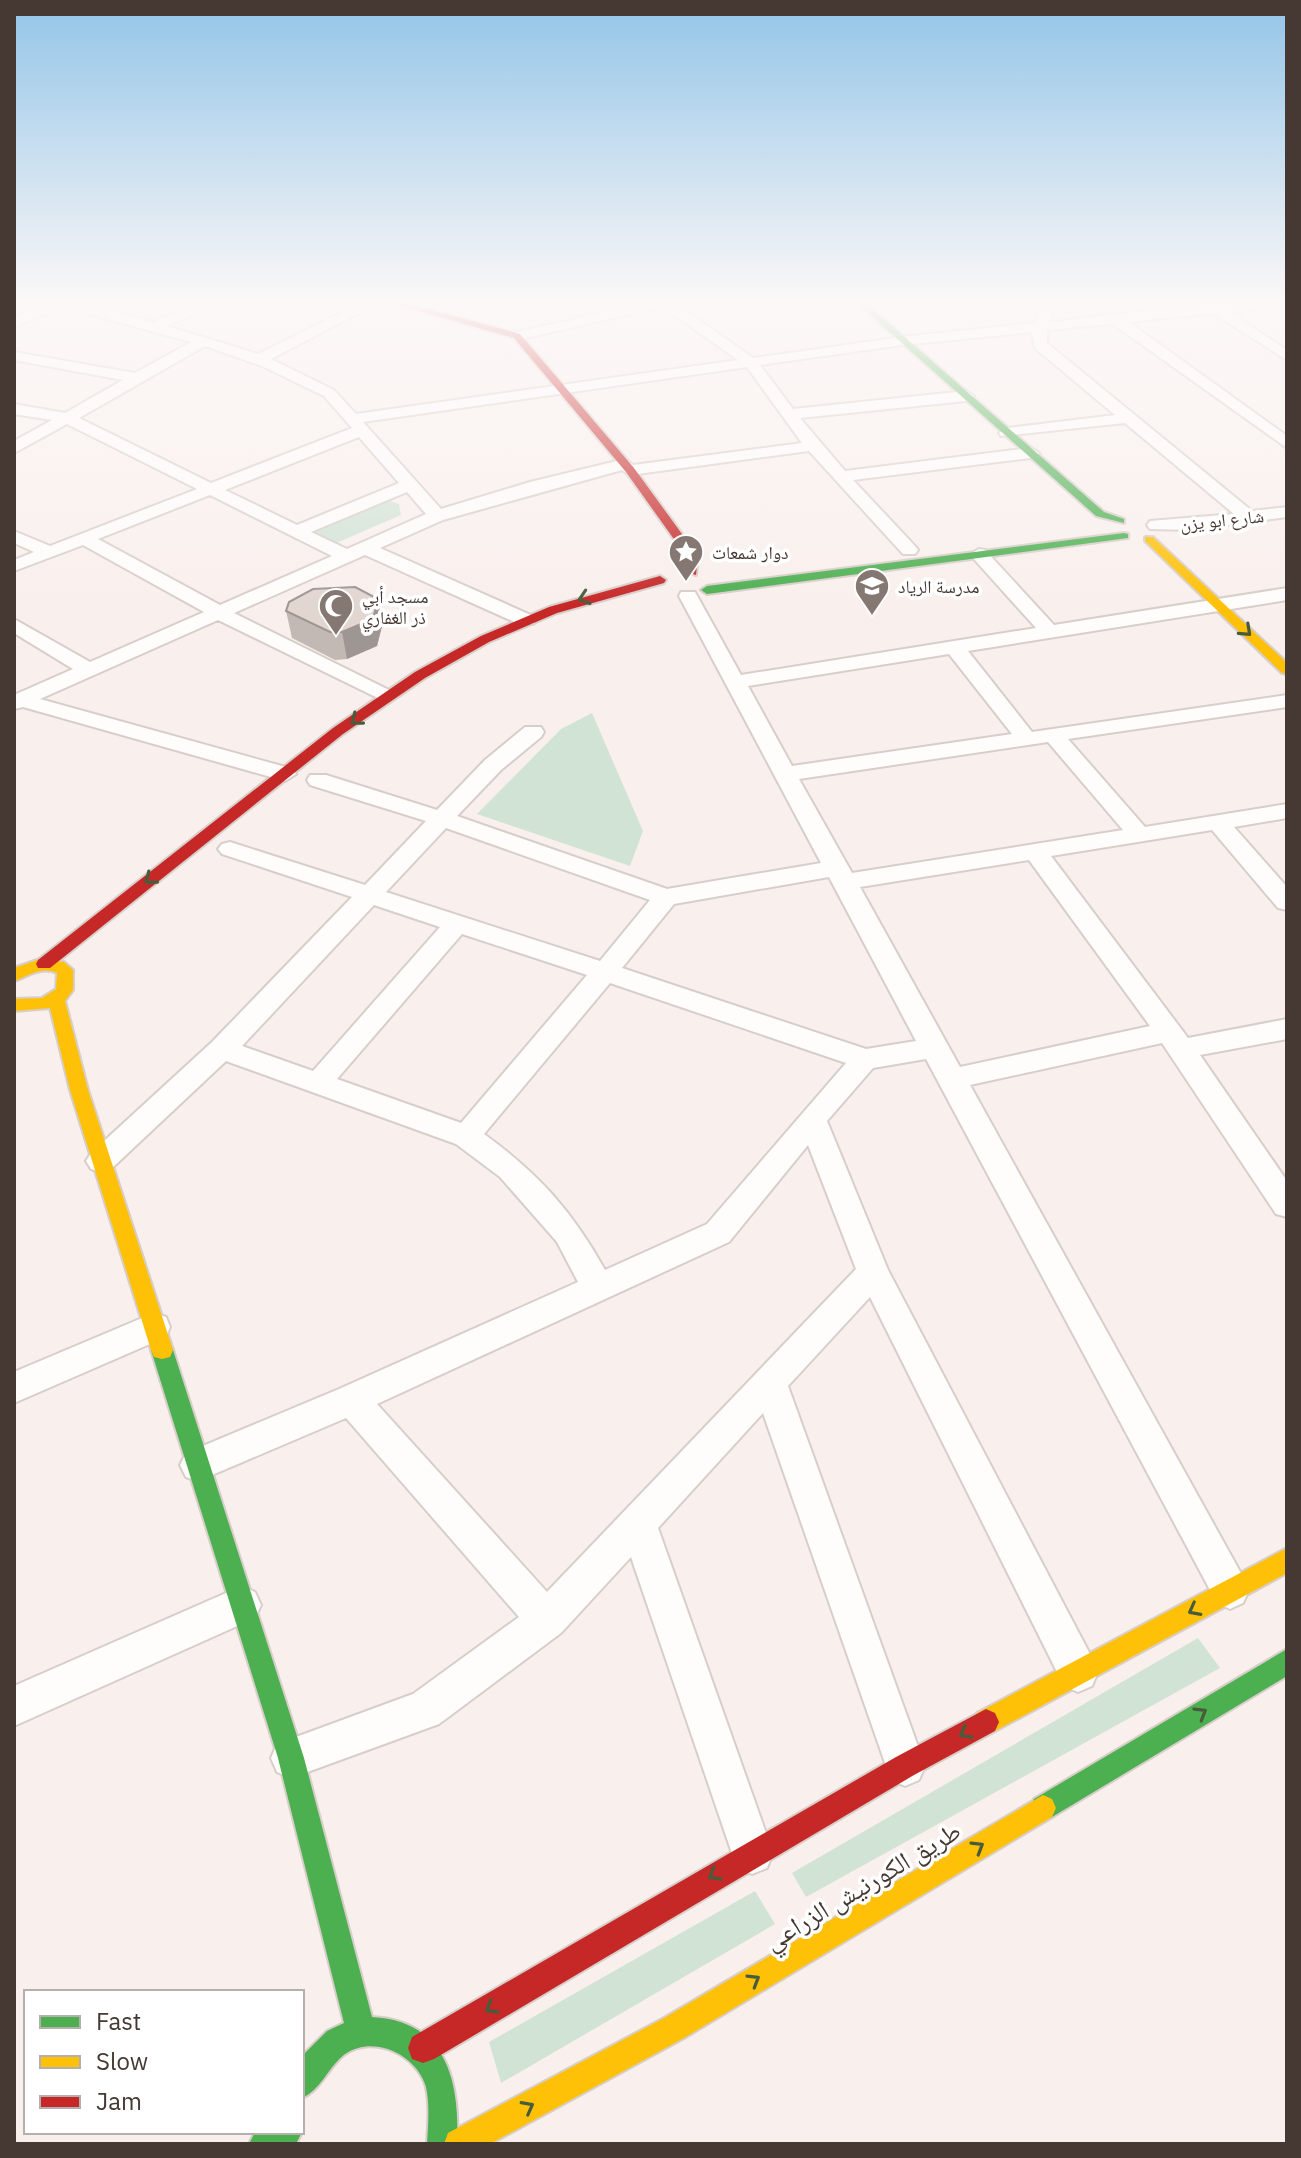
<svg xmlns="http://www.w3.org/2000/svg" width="1301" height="2158" viewBox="0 0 1301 2158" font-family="'IBM Plex Sans','Noto Naskh Arabic',sans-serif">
<rect width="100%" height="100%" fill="#f9f0ed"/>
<!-- green -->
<g fill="#d1e3d5">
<polygon points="383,499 399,504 401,515 334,544 305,530"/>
<polygon points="592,713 643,831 630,866 477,814 561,729"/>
<polygon points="1198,1638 1220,1668 806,1897 792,1873"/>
<polygon points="755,1891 775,1924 501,2083 489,2042"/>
</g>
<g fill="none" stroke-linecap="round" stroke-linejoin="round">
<defs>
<g id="street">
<path d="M 48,304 L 84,304 L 153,322 L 196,304 L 214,304 L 167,326 L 258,354 L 359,304 L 376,304 L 271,359 L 334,390 L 356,414 L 738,360 L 663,307 L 517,340 L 510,336 L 517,332 L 641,304 L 676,304 L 753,358 L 902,337 L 1035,323 L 1042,304 L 1056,304 L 1050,322 L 1205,304 L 1270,304 L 1264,308 L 1229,312 L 1287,350 L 1287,360 L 1213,313 L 1129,322 L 1287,436 L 1287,448 L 1113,324 L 1047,330 L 1047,343 L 1252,511 L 1287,507 L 1287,517 L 1190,530 L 1150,529 L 1147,525 L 1150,521 L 1234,514 L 1125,423 L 1001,436 L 999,433 L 1007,428 L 1115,415 L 1035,348 L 1032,332 L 902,345 L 760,365 L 793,409 L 966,391 L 974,396 L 966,401 L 800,418 L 845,471 L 1031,448 L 1039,453 L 1031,458 L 853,480 L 915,546 L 918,550 L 915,554 L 903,554 L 809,451 L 630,475 L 622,470 L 443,520 L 380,548 L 533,616 L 536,620 L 533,624 L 519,624 L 365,555 L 234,613 L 393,692 L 396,696 L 386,702 L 218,620 L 40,699 L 293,769 L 296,774 L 285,781 L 23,707 L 14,709 L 14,695 L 73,669 L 14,633 L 14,619 L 90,662 L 204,612 L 83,545 L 14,571 L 14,560 L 34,552 L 14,543 L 14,531 L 50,546 L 197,489 L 67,424 L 14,453 L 14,441 L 52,420 L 14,414 L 14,404 L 65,413 L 123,380 L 14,360 L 14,352 L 135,373 L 191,342 L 64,307 L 14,327 L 14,318 ZM 205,346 L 262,366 L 324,396 L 352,428 L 211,483 L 79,418 ZM 747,367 L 802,443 L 633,465 L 625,459 L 530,482 L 441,509 L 363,422 ZM 359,437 L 399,483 L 297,525 L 225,490 ZM 407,492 L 426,514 L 347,549 L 311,532 ZM 210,495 L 332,556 L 220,605 L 98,539 Z"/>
<path d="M 979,549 L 985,550 L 1054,625 L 1287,588 L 1287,600 L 968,651 L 1032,732 L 1287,695 L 1287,707 L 1068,739 L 1145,827 L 1287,804 L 1287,818 L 1234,827 L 1287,887 L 1287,910 L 1278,908 L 1212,830 L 1051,856 L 1188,1038 L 1287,1019 L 1287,1039 L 1200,1055 L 1287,1181 L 1287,1217 L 1276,1214 L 1162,1043 L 970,1085 L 1243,1577 L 1249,1590 L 1243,1603 L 1230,1609 L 1217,1603 L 926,1059 L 873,1068 L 827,1121 L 888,1270 L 1092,1658 L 1098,1672 L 1092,1686 L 1078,1692 L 1064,1686 L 870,1297 L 788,1386 L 925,1766 L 919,1780 L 905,1786 L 891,1780 L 763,1413 L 658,1528 L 773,1853 L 767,1868 L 752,1874 L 737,1868 L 631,1557 L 561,1633 L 439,1724 L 291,1778 L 277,1772 L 271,1758 L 277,1744 L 413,1694 L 519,1617 L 346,1418 L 198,1481 L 186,1477 L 180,1465 L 186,1453 L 339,1389 L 578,1282 L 557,1242 L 500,1177 L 456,1144 L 226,1061 L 111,1169 L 101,1172 L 91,1169 L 86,1161 L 91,1153 L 212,1042 L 352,897 L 222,854 L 218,849 L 222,844 L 230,842 L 365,885 L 426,821 L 310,785 L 307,780 L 310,775 L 326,775 L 437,810 L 485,760 L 525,727 L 541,727 L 544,732 L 541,737 L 501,770 L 457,816 L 667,889 L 821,863 L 679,596 L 681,592 L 695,592 L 741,675 L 1036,628 L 973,558 L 970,554 ZM 949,654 L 1012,734 L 792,766 L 748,686 ZM 1048,742 L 1123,830 L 852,873 L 799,779 ZM 446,828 L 650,900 L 600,961 L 386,892 ZM 1029,860 L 1150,1026 L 960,1067 L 860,887 ZM 829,877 L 916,1041 L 866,1049 L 622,968 L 674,904 ZM 374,905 L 440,927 L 313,1071 L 242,1046 ZM 462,934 L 587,975 L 461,1123 L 337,1079 ZM 610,983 L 846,1063 L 707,1224 L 605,1270 C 572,1211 539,1174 484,1134 ZM 808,1145 L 856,1269 L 547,1592 L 377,1404 L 729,1242 Z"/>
<polygon points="154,1313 166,1317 170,1327 166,1337 14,1403 14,1372"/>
<polygon points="242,1586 255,1592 261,1605 255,1618 14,1726 14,1686"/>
</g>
<g id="fast">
<polygon points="858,304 867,304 1104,512 1124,519 1124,523 1096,516"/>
<polygon points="1124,533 1128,534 1128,538 707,594 701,590 707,586"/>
<path d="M 162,1341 L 170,1343 L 173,1350 L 304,1758 L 372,2017 C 447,2021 460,2082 457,2144 L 427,2144 C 428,2126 430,2106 426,2087 C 417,2055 374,2034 345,2054 C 328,2067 321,2090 302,2098 L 302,2056 L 327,2031 L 344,2023 L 278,1758 L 151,1350 L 154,1343 Z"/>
<polygon points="1287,1649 1287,1676 1052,1817 1043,1821 1034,1817 1030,1808 1034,1799"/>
<polygon points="302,2131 302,2132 296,2144 249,2144 255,2132"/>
</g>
<g id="slow">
<polygon points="1145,537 1153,537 1287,663 1287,674 1282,673 1145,541"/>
<path d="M 40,959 L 64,962 L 73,970 L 73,990 L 65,1001 L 88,1090 L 173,1350 L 170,1357 L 162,1359 L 154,1357 L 151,1350 L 70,1090 L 50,1008 L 14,1011 L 14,999 L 42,998 L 56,989 L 57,973 C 41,966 29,976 14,981 L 14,968 Z"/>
<polygon points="1287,1548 1287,1573 995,1731 986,1735 977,1731 973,1722 977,1713"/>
<polygon points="1043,1795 1052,1799 1056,1808 1052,1817 684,2038 490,2144 444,2144 448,2133 664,2018"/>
</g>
<g id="jam">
<polygon points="394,304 409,304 520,334 634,468 698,556 696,575 686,572 686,556 626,472 514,338"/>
<polygon points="660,576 666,580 664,583 557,613 489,642 425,678 343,734 50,968 38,968 36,964 38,960 333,728 415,672 481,636 549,607"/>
<polygon points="986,1709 995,1713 999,1722 995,1731 914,1775 434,2059 423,2063 412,2059 408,2048 412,2037 896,1757"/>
</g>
</defs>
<!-- street casing -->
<use href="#street" stroke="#d8cec9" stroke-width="4"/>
<!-- fast casing -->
<use href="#fast" stroke="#d8cec9" stroke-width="4"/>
<!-- slow casing -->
<use href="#slow" stroke="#d8cec9" stroke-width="4"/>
<!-- jam casing -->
<use href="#jam" stroke="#d8cec9" stroke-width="4"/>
<!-- street -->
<use href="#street" fill="#fefdfc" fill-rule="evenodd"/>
<!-- fast -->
<use href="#fast" fill="#4caf50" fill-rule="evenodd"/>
<!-- slow -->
<use href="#slow" fill="#ffc107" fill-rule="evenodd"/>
<!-- jam -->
<use href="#jam" fill="#c62828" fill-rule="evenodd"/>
</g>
<!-- wall -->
<polygon fill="#c2b8b4" points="378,599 382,626 377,646 347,659 335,660 292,638 286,611"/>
<!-- shaded-wall -->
<polygon fill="#9e9692" points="378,599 382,626 377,646 347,659 342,632"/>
<!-- building -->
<polygon fill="#e2d6d1" stroke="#9e9692" stroke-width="2" points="355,587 378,599 373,619 342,632 330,632 286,611 289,602 313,589"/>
<!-- one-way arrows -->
<defs><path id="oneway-chevron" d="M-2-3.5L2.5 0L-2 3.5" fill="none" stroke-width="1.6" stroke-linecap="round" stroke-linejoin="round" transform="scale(2)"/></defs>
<g stroke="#485c3b">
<use href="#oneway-chevron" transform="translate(584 598) rotate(162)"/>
<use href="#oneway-chevron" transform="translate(1246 631) rotate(43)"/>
<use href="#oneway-chevron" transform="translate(356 720) rotate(142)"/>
<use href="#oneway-chevron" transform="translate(150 879) rotate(142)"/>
<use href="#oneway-chevron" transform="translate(1194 1610) rotate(152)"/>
<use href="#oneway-chevron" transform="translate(1201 1713) rotate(-31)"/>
<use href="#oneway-chevron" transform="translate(965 1733) rotate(151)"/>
<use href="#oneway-chevron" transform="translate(978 1847) rotate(-31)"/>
<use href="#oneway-chevron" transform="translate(714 1875) rotate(149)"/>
<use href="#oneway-chevron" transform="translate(754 1980) rotate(-31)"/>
<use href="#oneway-chevron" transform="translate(491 2008) rotate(149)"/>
<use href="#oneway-chevron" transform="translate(528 2107) rotate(-28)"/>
</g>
<!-- sky -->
<linearGradient id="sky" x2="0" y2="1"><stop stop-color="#93c5e8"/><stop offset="0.5" stop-color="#fcf8f7"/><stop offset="1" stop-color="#fcf8f7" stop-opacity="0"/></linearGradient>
<rect width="1301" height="606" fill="url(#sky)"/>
<!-- icons -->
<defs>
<symbol id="sight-pin" viewBox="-11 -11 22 30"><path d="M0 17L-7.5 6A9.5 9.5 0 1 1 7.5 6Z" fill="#857873" stroke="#fff"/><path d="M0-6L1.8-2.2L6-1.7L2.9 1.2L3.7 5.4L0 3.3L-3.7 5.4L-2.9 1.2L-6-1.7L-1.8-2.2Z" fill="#fff"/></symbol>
<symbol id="school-pin" viewBox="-11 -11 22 30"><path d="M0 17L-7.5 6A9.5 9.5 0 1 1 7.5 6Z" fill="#857873" stroke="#fff"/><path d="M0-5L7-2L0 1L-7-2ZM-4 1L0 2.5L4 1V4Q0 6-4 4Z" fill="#fff"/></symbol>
<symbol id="mosque-pin" viewBox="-11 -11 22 30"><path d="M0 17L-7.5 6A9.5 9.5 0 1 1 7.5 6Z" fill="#857873" stroke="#fff"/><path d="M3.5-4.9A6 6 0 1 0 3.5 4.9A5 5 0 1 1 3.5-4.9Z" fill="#fff"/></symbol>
</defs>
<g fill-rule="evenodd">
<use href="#sight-pin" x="666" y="532" width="40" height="54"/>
<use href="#school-pin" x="852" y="566" width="40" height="54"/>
<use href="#mosque-pin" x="316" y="586" width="40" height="54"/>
</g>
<g text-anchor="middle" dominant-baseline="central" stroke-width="7" stroke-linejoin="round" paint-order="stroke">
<!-- far-street labels -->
<g font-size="18" fill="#463832" stroke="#fff">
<text transform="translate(1222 520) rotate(-6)">شارع ابو يزن</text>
</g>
<!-- far-poi labels -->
<g font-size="18" fill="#463832" stroke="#fff" text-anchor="start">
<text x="712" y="552">دوار شمعات</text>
<text x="898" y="586">مدرسة الرياد</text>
<text x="362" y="596">مسجد أبي<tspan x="362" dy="21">ذر الغفاري</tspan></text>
</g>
<!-- near-street labels -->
<g font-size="26" fill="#463832" stroke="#fff">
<text transform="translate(862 1885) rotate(-31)">طريق الكورنيش الزراعي</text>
</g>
</g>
<!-- border -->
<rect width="1301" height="2158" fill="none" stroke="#463832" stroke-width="32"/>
<!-- legend -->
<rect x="24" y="1990" width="280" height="144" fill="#ffffff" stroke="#b5afad" stroke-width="2"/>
<rect x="40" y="2016" width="40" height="12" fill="#4caf50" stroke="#b5afad" stroke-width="2"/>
<text x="96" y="2030" font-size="24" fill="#463832">Fast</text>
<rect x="40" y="2056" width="40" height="12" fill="#ffc107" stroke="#b5afad" stroke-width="2"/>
<text x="96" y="2070" font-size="24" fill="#463832">Slow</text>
<rect x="40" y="2096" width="40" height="12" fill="#c62828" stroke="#b5afad" stroke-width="2"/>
<text x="96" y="2110" font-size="24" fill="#463832">Jam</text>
</svg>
